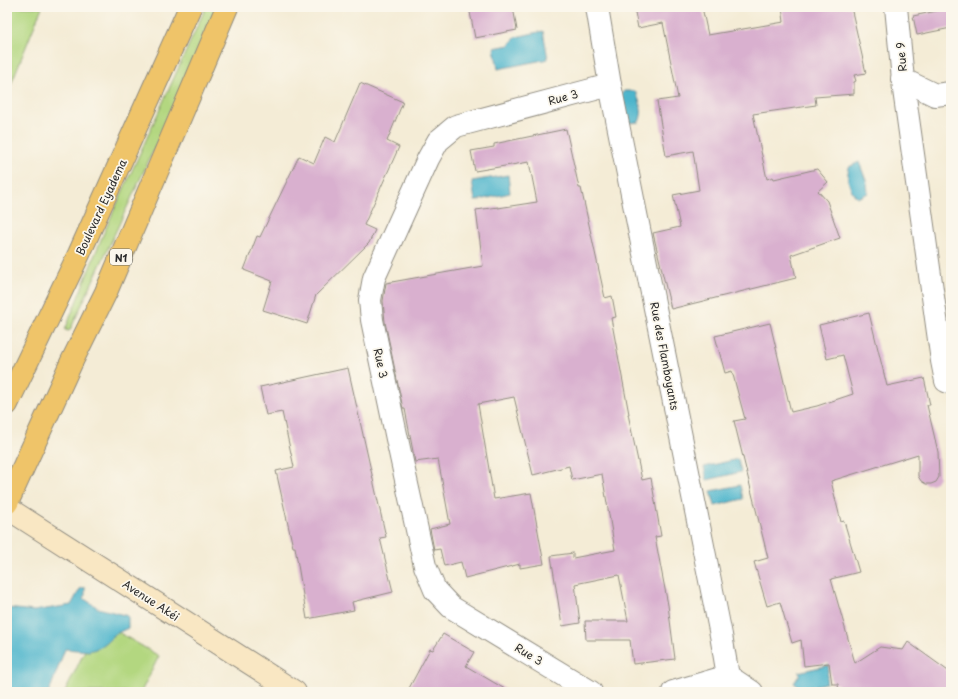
<svg xmlns="http://www.w3.org/2000/svg" width="958" height="699" viewBox="0 0 958 699" font-family="'Playpen Sans',sans-serif">
<rect width="100%" height="100%" fill="#fbf7ec"/>
<filter id="ink" filterUnits="userSpaceOnUse"><feTurbulence type="fractalNoise" baseFrequency=".025" numOctaves="2"/><feDisplacementMap in="SourceGraphic" scale="8" xChannelSelector="R" yChannelSelector="G"/><feConvolveMatrix kernelMatrix="1 2 1 2 8 2 1 2 1" color-interpolation-filters="sRGB"/></filter>
<filter id="wash" filterUnits="userSpaceOnUse"><feTurbulence type="fractalNoise" baseFrequency=".012" numOctaves="4" result="noise"/><feDisplacementMap in="SourceGraphic" scale="16" xChannelSelector="R" yChannelSelector="G"/><feGaussianBlur stdDeviation="0.9" result="paint"/><feColorMatrix in="noise" values="0 0 0 0 0 0 0 0 0 0 0 0 0 0 0 0 0 1.4 0 .05"/><feComposite in="paint" operator="in"/></filter>
<g filter="url(#wash)">
<rect width="100%" height="100%" fill="#f4ecd6"/>
<!-- green -->
<g fill="#b3d780" stroke="#6f8156">
<polygon points="7,7 42,7 7,94"/>
<polygon points="206,7 217,7 194,63 71,328 69,331 65,330 102,237"/>
<polygon points="99,621 159,656 141,692 65,692"/>
</g>
<!-- water -->
<g fill="#4eb5cc" stroke="#3c707c">
<polygon points="543,31 548,59 498,69 494,48 509,45 516,37"/>
<path d="M 624,91 L 635,91 C 640,101 644,112 639,122 L 628,123 L 618,98 Z"/>
<path d="M 859,162 L 867,183 L 868,193 L 857,198 C 849,188 846,179 849,167 Z"/>
<polygon points="508,175 510,193 475,201 472,181"/>
<polygon points="738,459 741,472 707,480 704,467"/>
<polygon points="740,485 743,499 715,506 711,491"/>
<polygon points="85,587 85,595 83,598 98,608 128,616 128,628 115,634 107,642 99,648 89,651 65,649 49,692 7,692 7,608 34,611 71,605 80,589"/>
<polygon points="829,665 826,683 809,687 810,692 807,692 794,683 800,674 798,672"/>
</g>
<g id="blocks">
<!-- building -->
<g fill="#d9b0cf">
<polygon points="469,7 513,7 517,30 475,38"/>
<polygon points="634,7 702,7 708,35 784,22 782,7 851,7 866,73 854,75 856,81 854,82 854,94 815,97 816,105 753,114 767,179 773,177 774,179 817,169 828,182 818,191 827,201 840,238 791,255 796,278 671,309 653,233 680,227 673,195 699,190 693,151 666,156 657,101 678,98 663,23 638,28"/>
<polygon points="951,8 951,28 917,35 913,16"/>
<polygon points="360,83 403,102 387,141 399,147 364,225 375,230 369,243 316,295 307,324 263,310 272,281 244,270 257,236 260,237 299,156 314,163 325,137 335,142"/>
<polygon points="566,129 579,188 581,188 605,298 612,296 616,317 611,318 629,414 628,414 642,480 651,478 661,536 655,537 668,605 675,659 633,664 630,640 586,640 585,621 628,621 619,575 575,584 580,623 562,626 551,556 573,553 573,558 615,550 602,474 572,480 569,466 533,475 514,397 478,404 494,499 531,493 544,564 520,568 520,564 465,578 461,562 444,566 440,549 434,550 430,529 450,524 438,459 415,462 405,409 403,409 385,322 383,301 386,283 483,266 476,210 498,207 498,208 537,202 529,162 475,171 471,151 494,147 494,144"/>
<polygon points="869,313 887,386 924,378 930,405 927,405 938,452 939,477 936,482 931,484 926,484 921,481 918,476 918,454 831,481 841,522 844,521 859,572 831,579 855,663 880,647 903,650 908,642 951,673 951,692 839,692 838,684 832,684 829,663 804,666 801,640 792,643 780,602 767,606 754,562 768,558 734,421 745,419 732,371 725,373 715,336 770,323 791,412 817,406 853,394 843,355 827,359 819,325"/>
<polygon points="348,368 386,537 380,538 393,592 352,602 354,610 307,619 295,547 293,547 276,471 294,467 282,412 266,415 260,387"/>
<polygon points="443,634 474,652 466,666 510,692 407,692 430,649 433,650"/>
</g>
</g>
</g>
<g filter="url(#ink)">
<use href="#blocks" fill-opacity="0" stroke="#908c80" stroke-width="1"/>
<g fill="none" stroke-linecap="round" stroke-linejoin="round">
<defs>
<g id="minor">
<polyline points="597,7 610,85 721,635 728,676 752,692"/>
<polyline points="896,7 904,90 942,361 946,381 951,383"/>
<polyline points="902,79 935,95 951,93"/>
<polyline points="591,692 451,607 435,590 425,566 397,439 372,320 370,300 374,278 428,159 438,141 456,126 610,85"/>
<polyline points="673,692 728,676"/>
</g>
<polyline id="secondary" points="7,508 295,692"/>
<g id="trunk">
<polyline points="7,404 79,254 190,7"/>
<polyline points="7,503 72,361 106,292 227,7"/>
</g>
</defs>
<!-- minor casing -->
<use href="#minor" stroke="#908c80" stroke-width="24"/>
<!-- secondary casing -->
<use href="#secondary" stroke="#908c80" stroke-width="24"/>
<!-- trunk casing -->
<use href="#trunk" stroke="#908c80" stroke-width="24"/>
<!-- minor -->
<use href="#minor" stroke="#fff" stroke-width="22"/>
<!-- secondary -->
<use href="#secondary" stroke="#f9e7c3" stroke-width="22"/>
<!-- trunk -->
<use href="#trunk" stroke="#efc469" stroke-width="22"/>
</g>
</g>
<g text-anchor="middle" dominant-baseline="central" stroke-width="3.5" stroke-linejoin="round" paint-order="stroke">
<!-- shield labels -->
<rect fill="#fbf7ec" stroke="#696865" stroke-width="1" x="110" y="249" width="22" height="16" rx="3"/>
<g font-size="10" font-weight="bold" fill="#2b2b2b">
<text x="121" y="257">N1</text>
</g>
<!-- street labels -->
<g font-size="11" fill="#2b2b2b" stroke="#fbf7ec">
<text transform="translate(901 57) rotate(-95)">Rue 9</text>
<text transform="translate(563 97) rotate(-15)">Rue 3</text>
<text transform="translate(101 207) rotate(-65)">Boulevard Eyadema</text>
<text transform="translate(665 356) rotate(79)">Rue des Flamboyants</text>
<text transform="translate(381 363) rotate(78)">Rue 3</text>
<text transform="translate(151 600) rotate(33)">Avenue Akéi</text>
<text transform="translate(529 654) rotate(31)">Rue 3</text>
</g>
</g>
<!-- margin -->
<rect width="958" height="699" fill="none" stroke="#fbf7ec" stroke-width="24"/>
</svg>
